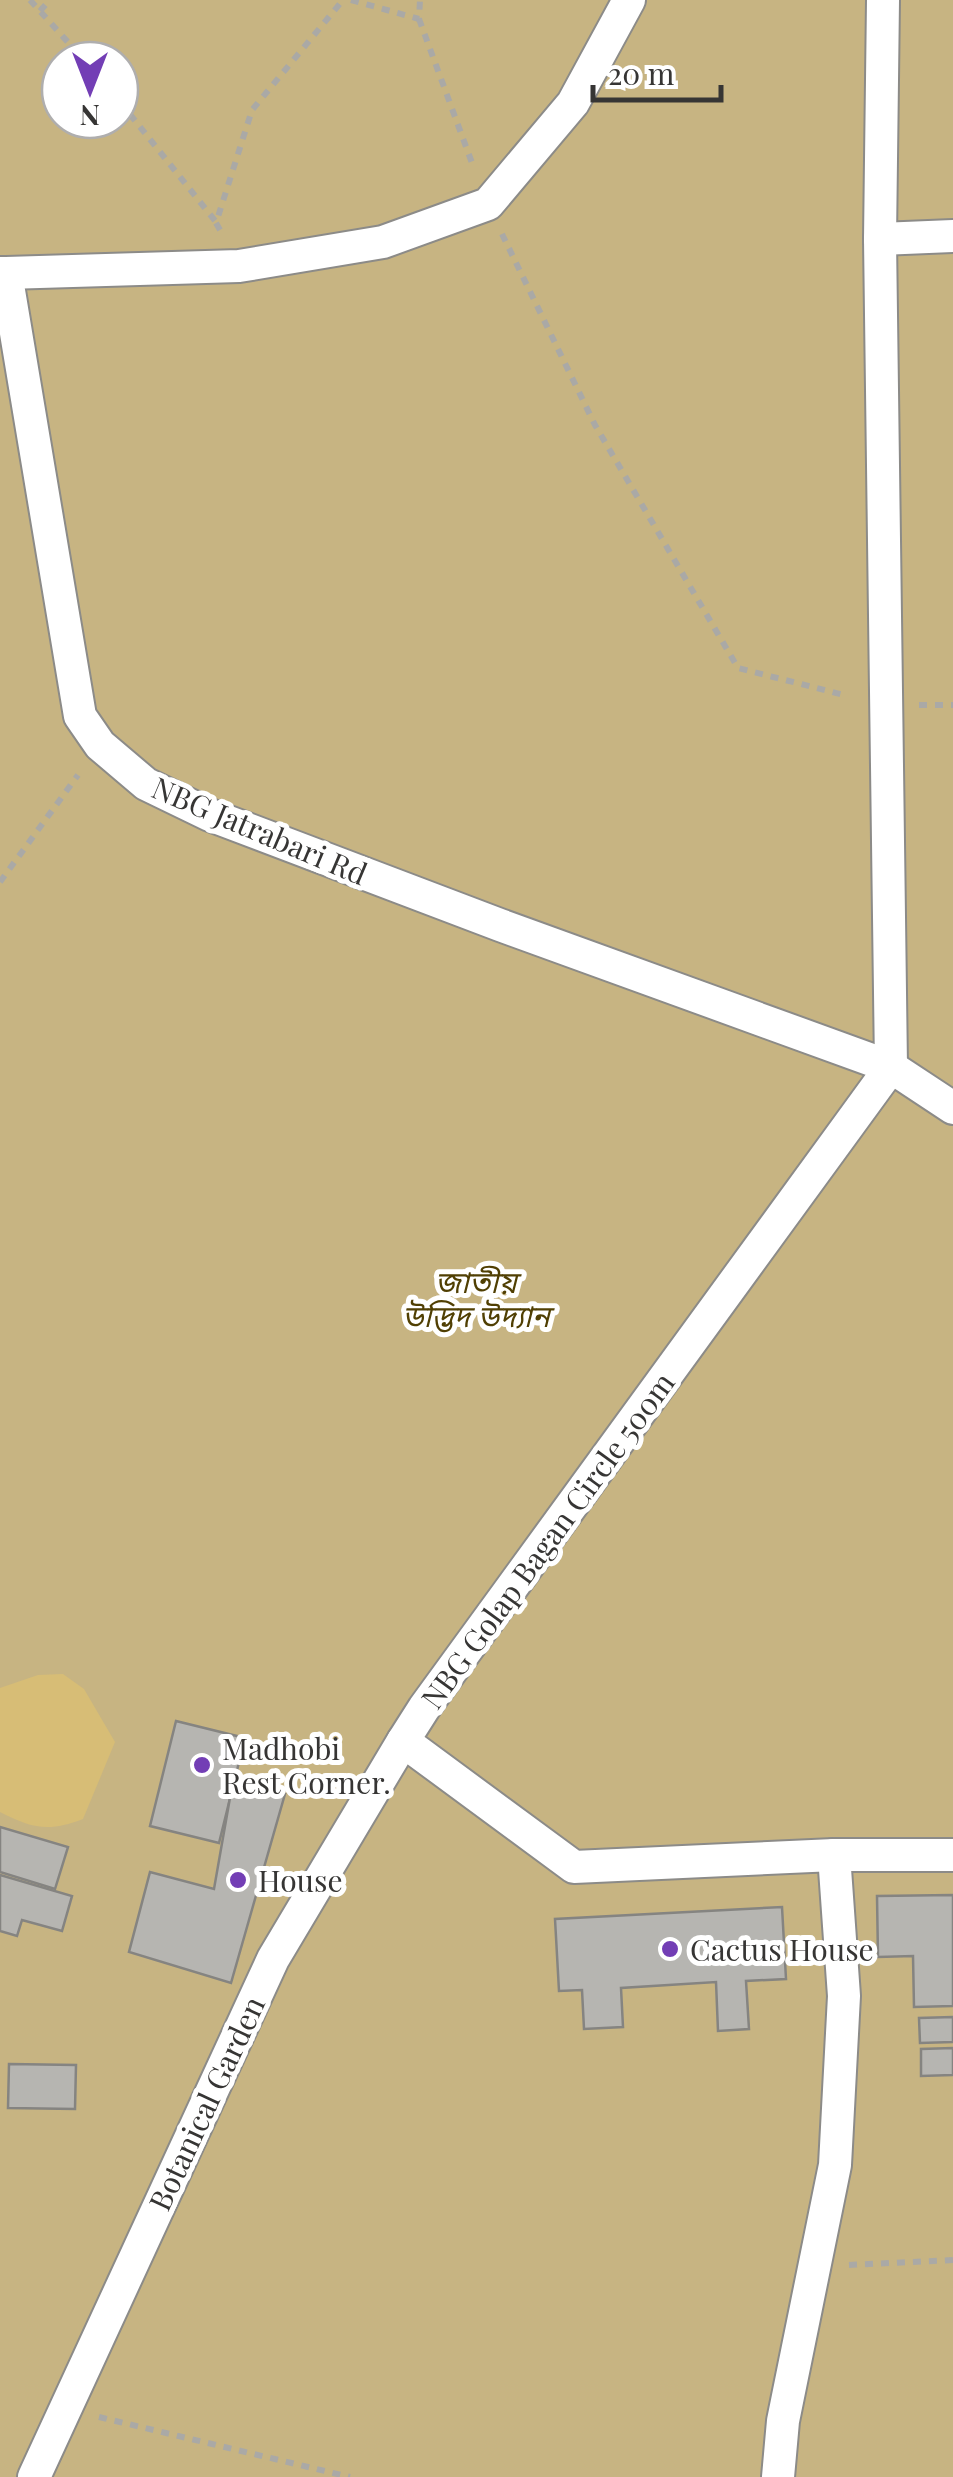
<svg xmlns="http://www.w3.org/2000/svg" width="953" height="2477" viewBox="0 0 953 2477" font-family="'Playfair Display','Noto Sans Bengali',serif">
<rect width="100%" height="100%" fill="#e2e1dd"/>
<!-- green -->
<path fill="#c7b482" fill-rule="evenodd" d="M 0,0 L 953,0 L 953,2477 L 0,2477 ZM 60,60 L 120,60 L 120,120 L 60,120 Z"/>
<!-- water -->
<path fill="#d7bd76" d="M 63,1674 L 84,1689 L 115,1742 L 83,1819 C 49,1832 33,1829 0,1812 L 0,1688 L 38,1675 Z"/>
<!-- building -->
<g fill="#b6b5b1" stroke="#858481" stroke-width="2.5">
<polygon points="176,1721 245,1738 219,1843 150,1826"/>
<polygon points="231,1792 285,1794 231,1983 129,1952 150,1872 214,1889"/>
<polygon points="0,1827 68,1847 55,1889 0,1872"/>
<polygon points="0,1875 72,1896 62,1931 22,1920 17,1936 0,1931"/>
<polygon points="953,1895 953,2006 914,2007 913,1956 878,1957 877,1896"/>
<polygon points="782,1907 786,1979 746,1981 749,2029 718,2031 716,1982 621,1988 623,2027 584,2029 582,1990 559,1991 555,1919"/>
<polygon points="953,2017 953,2042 920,2043 919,2018"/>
<polygon points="953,2048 953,2075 921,2076 921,2049"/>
<polygon points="9,2064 76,2065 75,2109 8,2108"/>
</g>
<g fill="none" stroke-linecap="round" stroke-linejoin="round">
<defs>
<g id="pedestrian">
<polyline points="883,0 880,239 891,1067"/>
<polyline points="880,239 953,236"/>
<polyline points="0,273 6,273 80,716 100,745 146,784 210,815 500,925 891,1067 953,1108"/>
<polyline points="6,273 239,266 383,242 488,204 573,103 629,0"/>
<polyline points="891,1067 424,1708 403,1741 574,1867 834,1855 953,1855"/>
<polyline points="34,2477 273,1959 403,1741"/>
<polyline points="778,2477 783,2421 835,2165 844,1996 834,1855"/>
</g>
</defs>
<!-- pedestrian casing -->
<use href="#pedestrian" stroke="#8c8b88" stroke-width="36"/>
<!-- path -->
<g stroke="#aaa9a6" stroke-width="6" stroke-dasharray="8 8" stroke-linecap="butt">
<polyline points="30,0 84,60"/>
<polyline points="351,0 419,19 420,0"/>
<polyline points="40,11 50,0"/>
<polyline points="419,19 472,163"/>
<polyline points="120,102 216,222"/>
<polyline points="220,230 216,223 252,110 343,0"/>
<polyline points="502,234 595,425 738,668 848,696"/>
<polyline points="919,705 953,705"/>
<polyline points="0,882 78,775"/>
<polyline points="849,2265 953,2260"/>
<polyline points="99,2417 350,2477"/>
</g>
<!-- pedestrian -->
<use href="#pedestrian" stroke="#fff" stroke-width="32"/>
</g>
<!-- markers -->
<g fill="#733eb5" stroke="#fff" stroke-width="4">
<circle cx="202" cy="1765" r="10"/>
<circle cx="238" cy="1880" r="10"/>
<circle cx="670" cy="1949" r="10"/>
</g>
<g text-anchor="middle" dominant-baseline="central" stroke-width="10" stroke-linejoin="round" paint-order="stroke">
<!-- street labels -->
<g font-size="30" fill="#363534" stroke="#fff">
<text transform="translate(260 830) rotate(23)">NBG Jatrabari Rd</text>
<text transform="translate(547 1540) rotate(-54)">NBG Golap Bagan Circle 500m</text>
<text transform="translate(206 2103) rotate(-65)">Botanical Garden</text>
</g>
<!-- park labels -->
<g font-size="30" font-style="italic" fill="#503f03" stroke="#fff">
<text x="476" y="1281">জাতীয়<tspan x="476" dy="34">উদ্ভিদ উদ্যান</tspan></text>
</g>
<!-- poi labels -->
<g font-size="30" fill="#363534" stroke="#fff" text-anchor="start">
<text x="222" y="1748">Madhobi<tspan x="222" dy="34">Rest Corner.</tspan></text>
<text x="258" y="1880">House</text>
<text x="690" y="1949">Cactus House</text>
</g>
</g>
<!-- north arrow -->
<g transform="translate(90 90) rotate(180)"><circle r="48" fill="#ffffff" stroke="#afaeae" stroke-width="2.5"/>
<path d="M0-8L18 38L0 25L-18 38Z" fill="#733eb5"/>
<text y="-15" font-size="28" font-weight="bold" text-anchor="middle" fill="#363534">N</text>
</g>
<!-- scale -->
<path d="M593 85v15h128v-15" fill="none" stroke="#363534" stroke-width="5"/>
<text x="608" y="85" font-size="30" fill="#363534" stroke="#ffffff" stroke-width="8" paint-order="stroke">20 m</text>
</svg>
